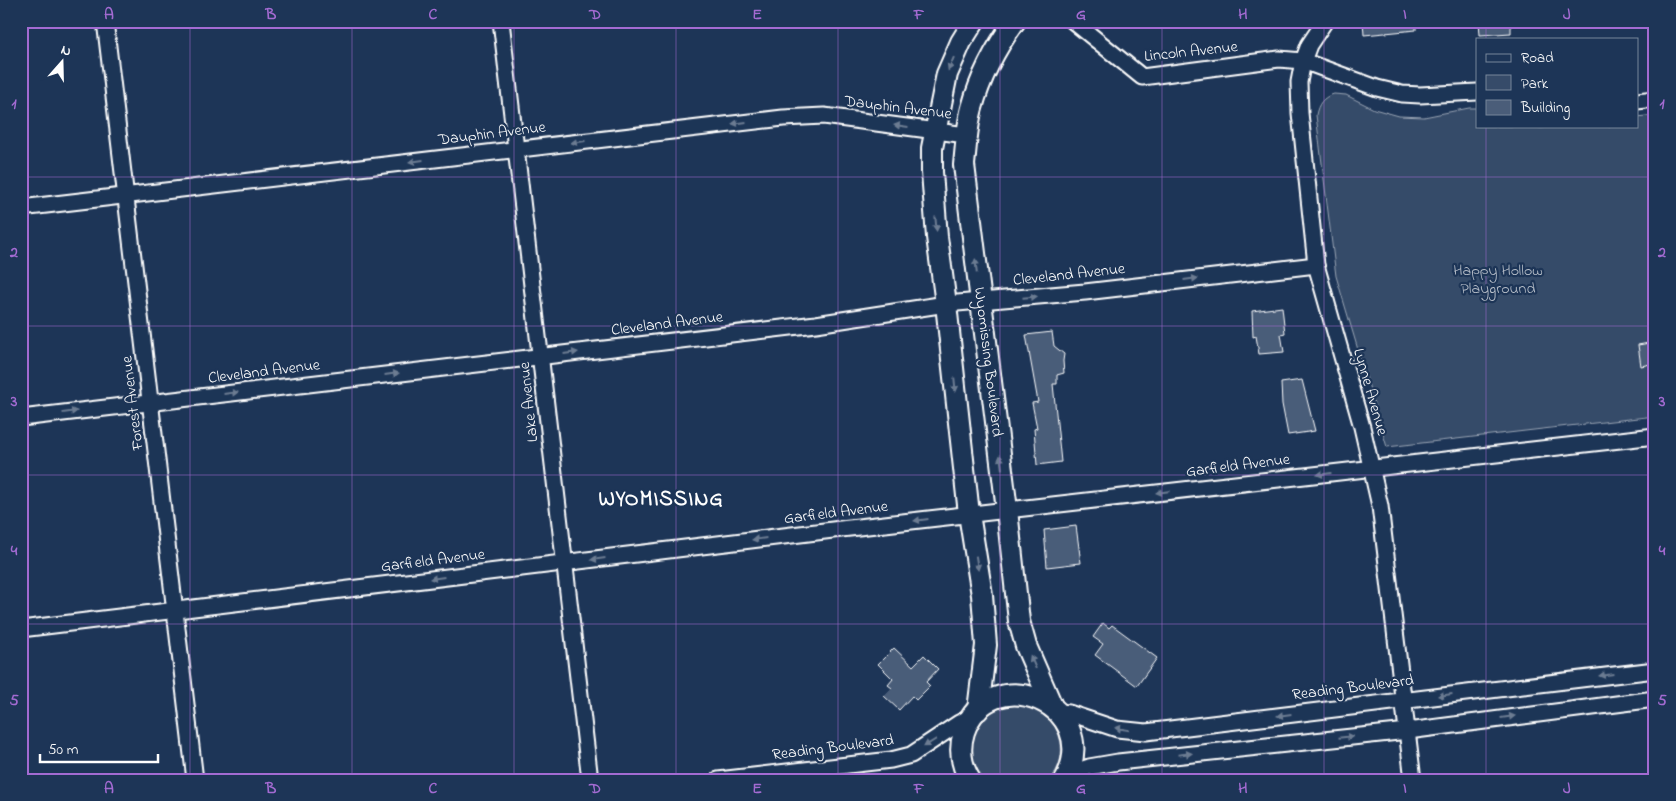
<svg xmlns="http://www.w3.org/2000/svg" width="1676" height="801" viewBox="0 0 1676 801" font-family="'Indie Flower',sans-serif">
<rect width="100%" height="100%" fill="#1d3557"/>
<filter id="ink" filterUnits="userSpaceOnUse"><feTurbulence type="fractalNoise" baseFrequency=".02" numOctaves="2"/><feDisplacementMap in="SourceGraphic" scale="10" xChannelSelector="R" yChannelSelector="G"/><feConvolveMatrix kernelMatrix="1 2 1 2 8 2 1 2 1" color-interpolation-filters="sRGB"/></filter>
<g filter="url(#ink)">
<!-- green -->
<g fill="#364b69" stroke="#9aa5b4">
<path d="M 1334,94 L 1346,95 L 1374,109 L 1399,116 L 1424,117 L 1469,108 L 1477,108 L 1477,126 L 1531,126 L 1541,128 L 1558,126 L 1637,126 L 1637,117 L 1655,115 L 1655,416 L 1387,447 L 1336,276 L 1316,115 C 1318,104 1323,97 1334,94 Z"/>
<path d="M 1019,705 C 1024,706 1029,706 1034,708 C 1062,721 1071,757 1049,780 L 984,780 C 965,758 969,723 996,709 C 1003,706 1011,705 1019,705 Z"/>
</g>
<!-- building -->
<g fill="#4a5d79" stroke="#fff">
<polygon points="1363,21 1416,21 1416,30 1364,35"/>
<polygon points="1479,21 1511,21 1511,33 1480,35"/>
<polygon points="1282,307 1285,333 1281,334 1284,352 1259,354 1256,336 1253,337 1252,311"/>
<polygon points="1052,332 1054,346 1064,354 1063,361 1064,373 1057,375 1057,384 1053,384 1061,462 1037,465 1034,429 1037,428 1032,403 1038,402 1026,335"/>
<polygon points="1655,342 1655,363 1641,366 1638,345"/>
<polygon points="1302,380 1315,431 1288,435 1282,404 1281,383"/>
<polygon points="1076,526 1081,563 1047,567 1044,530"/>
<polygon points="1103,623 1109,628 1112,625 1157,658 1137,686 1095,655 1103,644 1093,637"/>
<polygon points="894,648 913,666 924,655 938,669 926,682 930,686 916,700 912,696 899,710 884,696 892,688 888,685 893,679 878,664"/>
</g>
<g fill="none" stroke-linecap="round" stroke-linejoin="round">
<defs>
<g id="minor">
<polyline points="105,21 195,780"/>
<polyline points="501,21 590,780"/>
<polyline points="1073,21 1142,77 1279,59 1303,61 1377,88 1402,94 1420,95 1477,92"/>
<polyline points="1325,21 1309,45 1303,61 1299,82 1300,113 1316,265 1362,427 1380,506 1413,780"/>
<polyline points="1637,101 1655,99"/>
<polyline points="21,208 783,118 824,116 966,135"/>
<polyline points="21,418 816,324 946,304 1085,292 1316,265"/>
<polyline points="21,629 841,529 1655,436"/>
<polyline points="1059,712 1069,713 1117,729 1146,732 1655,670"/>
<polyline points="1068,774 1089,767 1118,762 1408,731 1655,699"/>
<polyline points="718,780 891,760 911,755 959,723 971,717"/>
</g>
<g id="major">
<polyline points="974,21 961,42 947,74 932,148 932,172 937,237 946,304 969,514 982,595 986,645 978,710"/>
<path d="M 1015,21 C 997,46 980,78 972,108 C 967,126 966,146 964,165 L 1007,510 L 1019,621 L 1026,646 L 1052,706"/>
<path d="M 970,780 C 961,765 959,748 964,732 C 989,658 1105,704 1065,780"/>
</g>
</defs>
<!-- minor casing -->
<use href="#minor" stroke="#fff" stroke-width="19"/>
<!-- major casing -->
<use href="#major" stroke="#fff" stroke-width="24"/>
<!-- minor -->
<use href="#minor" stroke="#1d3557" stroke-width="15"/>
<!-- major -->
<use href="#major" stroke="#1d3557" stroke-width="20"/>
</g>
<!-- one-way arrows -->
<defs><path id="oneway-solid" d="M-6-.8H1V-3.2L6.5 0L1 3.2V.8H-6Z" transform="scale(1.25)"/></defs>
<g fill="#6c7c92">
<use href="#oneway-solid" transform="translate(951 64) rotate(113)"/>
<use href="#oneway-solid" transform="translate(739 123) rotate(173)"/>
<use href="#oneway-solid" transform="translate(901 126) rotate(-173)"/>
<use href="#oneway-solid" transform="translate(578 142) rotate(173)"/>
<use href="#oneway-solid" transform="translate(416 161) rotate(173)"/>
<use href="#oneway-solid" transform="translate(936 224) rotate(85)"/>
<use href="#oneway-solid" transform="translate(976 266) rotate(-96)"/>
<use href="#oneway-solid" transform="translate(1191 279) rotate(-7)"/>
<use href="#oneway-solid" transform="translate(1030 297) rotate(-5)"/>
<use href="#oneway-solid" transform="translate(571 353) rotate(-7)"/>
<use href="#oneway-solid" transform="translate(392 374) rotate(-7)"/>
<use href="#oneway-solid" transform="translate(955 385) rotate(84)"/>
<use href="#oneway-solid" transform="translate(231 393) rotate(-7)"/>
<use href="#oneway-solid" transform="translate(70 412) rotate(-7)"/>
<use href="#oneway-solid" transform="translate(1001 462) rotate(-97)"/>
<use href="#oneway-solid" transform="translate(1324 474) rotate(173)"/>
<use href="#oneway-solid" transform="translate(1163 492) rotate(173)"/>
<use href="#oneway-solid" transform="translate(921 520) rotate(173)"/>
<use href="#oneway-solid" transform="translate(759 539) rotate(173)"/>
<use href="#oneway-solid" transform="translate(598 559) rotate(173)"/>
<use href="#oneway-solid" transform="translate(977 563) rotate(81)"/>
<use href="#oneway-solid" transform="translate(437 578) rotate(173)"/>
<use href="#oneway-solid" transform="translate(1033 662) rotate(-113)"/>
<use href="#oneway-solid" transform="translate(1606 675) rotate(173)"/>
<use href="#oneway-solid" transform="translate(1445 695) rotate(173)"/>
<use href="#oneway-solid" transform="translate(1284 715) rotate(173)"/>
<use href="#oneway-solid" transform="translate(1508 717) rotate(-8)"/>
<use href="#oneway-solid" transform="translate(1122 729) rotate(-171)"/>
<use href="#oneway-solid" transform="translate(1346 737) rotate(-6)"/>
<use href="#oneway-solid" transform="translate(930 743) rotate(148)"/>
<use href="#oneway-solid" transform="translate(1185 754) rotate(-6)"/>
</g>
</g>
<!-- grid -->
<path fill="none" stroke="#a36bd2" stroke-width="1" stroke-opacity="0.55" d="M 190,21 L 190,780M 352,21 L 352,780M 514,21 L 514,780M 676,21 L 676,780M 838,21 L 838,780M 1000,21 L 1000,780M 1162,21 L 1162,780M 1324,21 L 1324,780M 1486,21 L 1486,39M 1486,126 L 1486,780M 21,177 L 1655,177M 21,326 L 1655,326M 21,475 L 1655,475M 21,624 L 1655,624"/>
<g text-anchor="middle" dominant-baseline="central" stroke-width="4.5" stroke-linejoin="round" paint-order="stroke">
<!-- street labels -->
<g font-size="16" fill="#fff" stroke="#1d3557">
<text transform="translate(1191 52) rotate(-6)">Lincoln Avenue</text>
<text transform="translate(898 108) rotate(7)">Dauphin Avenue</text>
<text transform="translate(492 134) rotate(-7)">Dauphin Avenue</text>
<text transform="translate(1069 275) rotate(-6)">Cleveland Avenue</text>
<text transform="translate(667 324) rotate(-7)">Cleveland Avenue</text>
<text transform="translate(988 362) rotate(83)">Wyomissing Boulevard</text>
<text transform="translate(264 372) rotate(-7)">Cleveland Avenue</text>
<text transform="translate(1370 392) rotate(74)">Lynne Avenue</text>
<text transform="translate(529 402) rotate(-96)">Lake Avenue</text>
<text transform="translate(133 403) rotate(-97)">Forest Avenue</text>
<text transform="translate(1238 466) rotate(-7)">Garfield Avenue</text>
<text transform="translate(836 513) rotate(-7)">Garfield Avenue</text>
<text transform="translate(433 561) rotate(-7)">Garfield Avenue</text>
<text transform="translate(1353 688) rotate(-7)">Reading Boulevard</text>
<text transform="translate(833 748) rotate(-7)">Reading Boulevard</text>
</g>
<!-- park labels -->
<g font-size="16" fill="#b9c0ca" stroke="#1d3557">
<text x="1498" y="271">Happy Hollow<tspan x="1498" dy="18">Playground</tspan></text>
</g>
<!-- district labels -->
<g font-size="21" font-weight="bold" letter-spacing="1" fill="#fff" stroke="#1d3557">
<text x="661" y="500">WYOMISSING</text>
</g>
</g>
<!-- margin -->
<rect width="1676" height="801" fill="none" stroke="#1d3557" stroke-width="55"/>
<!-- legend -->
<rect x="1476" y="38" width="162" height="90" fill="#1d3557" stroke="#77869a"/>
<rect x="1486" y="54" width="25" height="8" fill="#1d3557" stroke="#77869a"/>
<text x="1521" y="62" font-size="15" fill="#ffffff">Road</text>
<rect x="1486" y="75" width="25" height="15" fill="#364b69" stroke="#77869a"/>
<text x="1521" y="88" font-size="15" fill="#ffffff">Park</text>
<rect x="1486" y="100" width="25" height="15" fill="#4a5d79" stroke="#77869a"/>
<text x="1521" y="112" font-size="15" fill="#ffffff">Building</text>
<!-- north arrow -->
<g transform="translate(62 62) rotate(20)" stroke="#1d3557" stroke-width="4" paint-order="stroke">
<path d="M0-4L9 19L0 12L-9 19Z" fill="#ffffff"/>
<text y="-8" font-size="14" font-weight="bold" text-anchor="middle" fill="#ffffff">N</text>
</g>
<!-- scale -->
<path d="M40 754v8h118v-8" fill="none" stroke="#ffffff" stroke-width="2.5"/>
<text x="48" y="754" font-size="15" fill="#ffffff" stroke="#1d3557" stroke-width="4" paint-order="stroke">50 m</text>
<rect x="28" y="28" width="1620" height="746" fill="none" stroke="#a36bd2" stroke-width="2"/>
<g font-size="16" text-anchor="middle" font-weight="bold" fill="#a36bd2">
<text x="109" y="19">A</text>
<text x="271" y="19">B</text>
<text x="433" y="19">C</text>
<text x="595" y="19">D</text>
<text x="757" y="19">E</text>
<text x="919" y="19">F</text>
<text x="1081" y="19">G</text>
<text x="1243" y="19">H</text>
<text x="1405" y="19">I</text>
<text x="1567" y="19">J</text>
<text x="14" y="108">1</text>
<text x="1662" y="108">1</text>
<text x="14" y="257">2</text>
<text x="1662" y="257">2</text>
<text x="14" y="406">3</text>
<text x="1662" y="406">3</text>
<text x="14" y="555">4</text>
<text x="1662" y="555">4</text>
<text x="14" y="705">5</text>
<text x="1662" y="705">5</text>
<text x="109" y="793">A</text>
<text x="271" y="793">B</text>
<text x="433" y="793">C</text>
<text x="595" y="793">D</text>
<text x="757" y="793">E</text>
<text x="919" y="793">F</text>
<text x="1081" y="793">G</text>
<text x="1243" y="793">H</text>
<text x="1405" y="793">I</text>
<text x="1567" y="793">J</text>
</g>
</svg>
